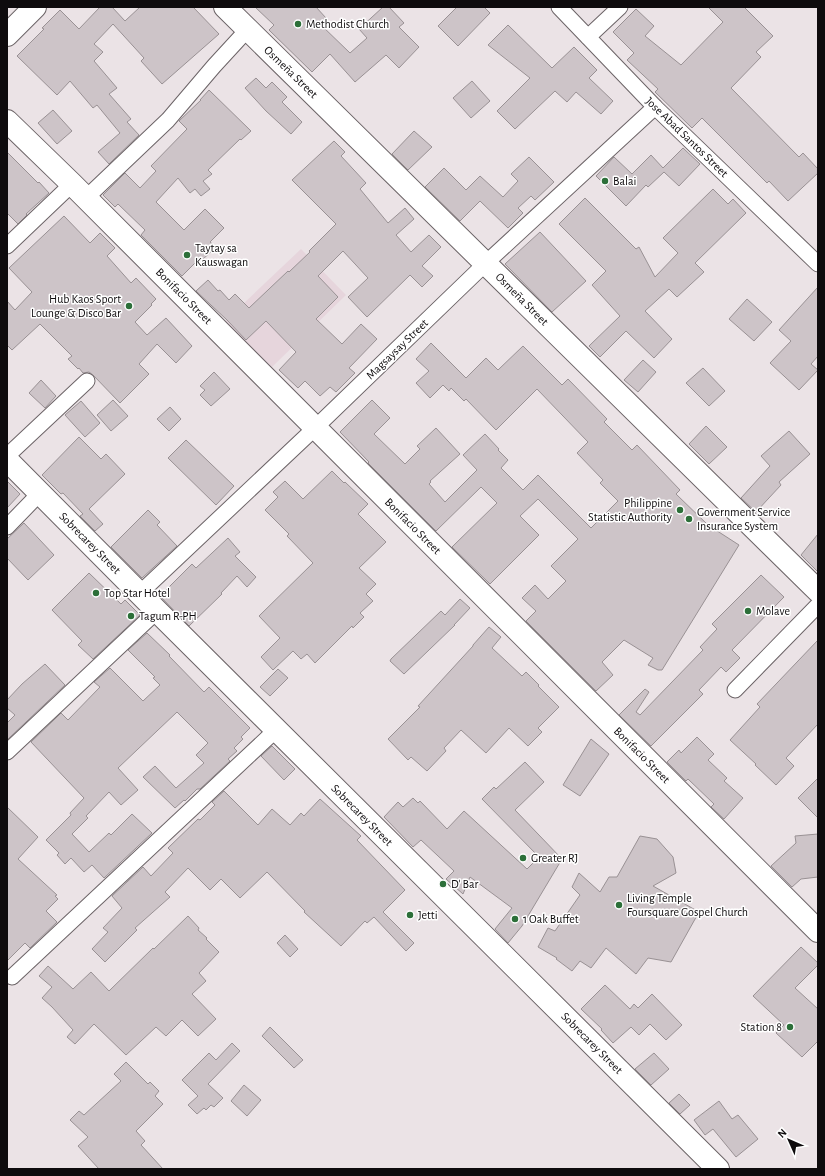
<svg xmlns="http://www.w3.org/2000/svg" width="825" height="1176" viewBox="0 0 825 1176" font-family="'Alegreya Sans',sans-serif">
<rect width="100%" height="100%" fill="#ebe3e6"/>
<!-- built -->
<polygon fill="#e6d5dc" points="301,249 346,295 272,367 224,322"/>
<!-- building -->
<g fill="#cdc4c8" stroke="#999194">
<polygon points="100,7 112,7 125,21 140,7 193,7 219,34 162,84 141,61 144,58 113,24 94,44 103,52 94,61 117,88 109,94 131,119 127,122 139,135 109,164 98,152 120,133 97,105 93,108 70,81 57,95 17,56 44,29 42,28 60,10 79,29"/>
<polygon points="255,7 316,7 326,18 320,24 350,53 367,38 359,29 383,7 389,7 404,23 399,27 419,47 399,68 386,55 355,82 330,54 312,72 269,30 274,25"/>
<polygon points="457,7 484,7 490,13 458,46 438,26"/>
<polygon points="708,7 744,7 773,36 756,52 761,57 731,88 799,157 803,153 818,169 818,173 788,201 769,181 767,183 702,118 692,128 655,92 658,89 627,60 634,53 613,32 636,9 654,26 645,36 681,65 723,22"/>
<polygon points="508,25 552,68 574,47 597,70 589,78 613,101 601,114 576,92 567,102 555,91 515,129 497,111 530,78 488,45"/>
<polygon points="256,78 266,88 272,82 287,97 282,102 302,122 291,134 266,111 245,88"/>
<polygon points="472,81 490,101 471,118 453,98"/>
<polygon points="209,90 251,131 241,140 240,139 208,170 212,174 203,181 210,189 201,196 195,189 190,193 178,178 156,202 184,230 205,209 224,228 210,242 216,247 201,261 199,259 182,276 141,235 145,230 118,204 115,207 103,195 125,173 140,188 156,171 151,166 187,129 179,121 201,100 200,100"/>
<polygon points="53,110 72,131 57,144 38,123"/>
<polygon points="414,131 432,147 408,170 392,154"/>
<polygon points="334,141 345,152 341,156 366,183 360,189 388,223 405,208 414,219 396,235 411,252 429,235 441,247 422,266 433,276 422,287 410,275 367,317 348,297 368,278 343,251 318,276 338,297 316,319 342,344 361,324 377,339 349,368 355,373 336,392 330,387 320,396 305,381 298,388 279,370 296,352 266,321 246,340 227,320 196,291 208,280 218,291 220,290 229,300 235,294 249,308 288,271 289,272 310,252 309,251 336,224 292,180"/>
<polygon points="683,148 700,164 679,186 664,172 648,187 646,185 626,206 596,176 614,157 632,174 651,155 663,168"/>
<polygon points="7,152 38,183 39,182 49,193 26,214 27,215 18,224 7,213"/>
<polygon points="529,157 554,182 535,200 531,196 518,208 523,213 508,228 480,201 460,221 425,187 444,168 466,190 480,176 503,197 518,181 511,174"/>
<polygon points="713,189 728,204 733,199 746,213 695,263 704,272 677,297 669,289 645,311 672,339 654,358 626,331 600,357 589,346 620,316 592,285 606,271 559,224 585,198 636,249 639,247 655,277 678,253 663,238"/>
<polygon points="64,216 90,243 100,233 115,248 107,256 131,283 136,278 156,299 151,304 152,305 135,322 147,335 166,318 192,346 176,363 157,344 139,364 149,374 120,403 93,375 89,372 83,373 79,368 78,369 68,359 72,356 40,324 12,350 7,345 7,301 15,310 32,292 9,268"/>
<polygon points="540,232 586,281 552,312 505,264"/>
<polygon points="818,287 818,356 811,364 818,370 799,390 770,363 791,341 779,330"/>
<polygon points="747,299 772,322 754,341 729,319"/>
<polygon points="431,343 466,378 486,358 498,370 523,346 562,385 568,379 607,419 604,422 632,450 637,445 680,490 676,494 708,525 739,545 662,670 658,670 648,665 653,658 624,640 602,662 613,675 596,691 526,621 536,611 522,598 535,585 548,599 566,581 551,566 578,539 538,499 520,516 539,535 490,584 452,547 497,503 481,487 436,531 368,463 369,462 340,432 372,400 390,418 374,434 405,464 420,449 417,446 436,428 460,454 430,481 431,482 429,484 445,502 477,470 463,455 485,434 499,449 498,450 508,460 501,468 523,490 538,475 591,528 618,501 600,483 603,480 577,453 588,442 537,389 496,430 466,399 464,401 451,388 449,391 443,385 430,398 416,383 429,371 416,359"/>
<polygon points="643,360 656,372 638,392 624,380"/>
<polygon points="703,368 725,391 709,406 686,383"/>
<polygon points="214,372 230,389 211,406 200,395 205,390 200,386"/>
<polygon points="41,380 56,396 45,408 29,393"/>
<polygon points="113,400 128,416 111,431 97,415"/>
<polygon points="81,401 100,423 85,437 65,415"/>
<polygon points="170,407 181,419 169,431 157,419"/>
<polygon points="706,426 727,447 709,464 689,444"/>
<polygon points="789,431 810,454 779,482 781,485 756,512 741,498 770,466 761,456"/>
<polygon points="79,437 101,459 106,454 125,474 89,509 103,524 95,531 80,516 83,514 63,493 61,494 42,475"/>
<polygon points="186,440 234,486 216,505 168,458"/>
<polygon points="332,471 344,483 345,482 368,504 358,514 386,542 359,568 376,584 366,594 373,601 360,613 364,617 353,628 352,626 315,663 307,654 301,659 293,651 273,670 261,657 280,638 259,616 313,563 287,536 289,534 265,510 278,497 273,492 285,481 303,499"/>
<polygon points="7,481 20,494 7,508"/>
<polygon points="148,510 160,522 157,525 177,546 142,578 111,547"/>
<polygon points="24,523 54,555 28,580 7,558 7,539"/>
<polygon points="818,534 818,572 801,555"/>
<polygon points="228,538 240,552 235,556 256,577 247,587 237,576 221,593 222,594 189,626 160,596 192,564 196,568"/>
<polygon points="89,573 121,604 125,600 140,615 93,659 78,645 82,641 52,610"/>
<polygon points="761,575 784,597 732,650 740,658 726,672 721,667 699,690 703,694 651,746 619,715 645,689 649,692 636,712 640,715 703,650 700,647 717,629 712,624"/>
<polygon points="460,599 470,608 454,625 455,625 404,674 390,661 391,659 441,611 445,615"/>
<polygon points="489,627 501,637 492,648 522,676 526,672 539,685 538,686 559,707 538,728 542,732 528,746 509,728 486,753 461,730 444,748 446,751 427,771 411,757 408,760 388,739 420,707 418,706 473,646 473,645"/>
<polygon points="147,633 170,655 169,656 204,692 209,687 250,728 241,737 243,739 234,748 237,751 228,759 230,761 200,789 197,789 185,801 184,800 175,808 143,777 155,766 176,788 204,763 196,755 208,743 177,712 118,768 138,790 121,805 109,792 86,816 88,818 72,834 89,852 109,833 111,835 132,814 152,833 104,878 92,865 84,872 71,858 65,864 57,855 59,853 46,840 71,815 70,813 84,798 31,742 61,713 68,720 100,687 94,682 110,668 143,701 160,685 153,678 155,677 128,650"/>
<polygon points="818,640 818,724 786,758 794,766 776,785 755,765 756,764 730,740 760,707 757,704"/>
<polygon points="45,664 65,685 7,740 7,723 15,715 7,708 7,700 22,684"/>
<polygon points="278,669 288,678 270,696 260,687"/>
<polygon points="697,737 714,754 708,760 727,778 724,781 743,798 724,819 711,807 714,804 688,779 686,781 667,762 679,750 681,753"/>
<polygon points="591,739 609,754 580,796 563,785"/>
<polygon points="272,746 295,769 284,780 261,756"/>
<polygon points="525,762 544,782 515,810 562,859 522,926 508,943 495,929 512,908 470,877 463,894 446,879 454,871 421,840 413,847 384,817 398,802 403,807 413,798 418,803 420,801 447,829 464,811 527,869 539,857 482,799 494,787 496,789"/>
<polygon points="818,778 818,818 798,798"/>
<polygon points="224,791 258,825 272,809 290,825 301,813 304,816 320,799 361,836 357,840 405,890 383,912 414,943 406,951 374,917 367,923 365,921 341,946 304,912 305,911 267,872 240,898 221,879 210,890 188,868 165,892 170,897 135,928 137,930 105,962 92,949 108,932 103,928 122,908 112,896 143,867 151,876 173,853 168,848 198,819 200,820 215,805 212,802"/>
<polygon points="7,807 38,837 18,859 57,895 55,896 58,899 46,911 57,922 30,948 25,943 7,961"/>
<polygon points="818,834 818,877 801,879 792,887 771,866 796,843 795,836"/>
<polygon points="640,836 657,839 673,857 676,873 653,886 699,912 671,962 648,958 636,974 606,948 591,968 580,961 572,971 556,959 557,958 538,947 548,928 555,931 580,895 572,887 579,873 600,892 609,877 617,877"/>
<polygon points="188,916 199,928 198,930 207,938 206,939 219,952 199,973 206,981 192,994 216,1019 198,1036 182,1020 166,1036 156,1027 126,1055 94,1024 75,1044 67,1037 73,1030 52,1007 42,998 52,987 39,976 48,966 73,989 91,972 109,991 153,948 154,949"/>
<polygon points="285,935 298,949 290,957 277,943"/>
<polygon points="801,947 818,963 818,965 795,988 818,1009 818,1041 802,1057 776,1033 784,1025 753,996"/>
<polygon points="605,985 630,1009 634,1004 638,1008 652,994 682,1025 666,1040 650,1024 639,1035 631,1027 613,1043 601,1030 602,1029 581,1009"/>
<polygon points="270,1027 303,1060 294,1068 262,1036"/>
<polygon points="232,1043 240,1051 208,1084 223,1098 214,1107 211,1105 206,1110 204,1108 197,1114 188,1105 198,1096 182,1080 209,1053 216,1060"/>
<polygon points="654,1053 669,1069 651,1085 635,1069"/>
<polygon points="126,1062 148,1084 150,1082 159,1091 155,1096 163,1104 136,1131 145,1141 141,1145 163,1169 99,1169 78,1146 88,1137 70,1120 79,1111 84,1115 121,1081 114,1074"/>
<polygon points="244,1085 261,1100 247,1116 231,1101"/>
<polygon points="679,1094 690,1105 680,1114 669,1103"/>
<polygon points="719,1101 732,1119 738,1115 758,1139 736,1157 713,1129 705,1135 694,1120"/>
</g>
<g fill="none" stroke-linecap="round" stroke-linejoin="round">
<defs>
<g id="street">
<polyline points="559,7 655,107 818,264"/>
<polyline points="588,37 620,7"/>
<polyline points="86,198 168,120 214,66 248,29"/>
<polyline points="7,246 72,184"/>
<polyline points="7,456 87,381"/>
<polyline points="7,527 40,493"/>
<polyline points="140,593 315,428 486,263 655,107"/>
<polyline points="735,690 818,605"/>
<polyline points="7,752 157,611"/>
<polyline points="12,977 277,729"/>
</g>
<g id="secondary">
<polyline points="225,7 818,591"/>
<polyline points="7,35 35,7"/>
<polyline points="7,121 72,184 818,931"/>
<polyline points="7,460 157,611 718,1169"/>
</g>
</defs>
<!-- street casing -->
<use href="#street" stroke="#6b6366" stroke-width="17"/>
<!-- secondary casing -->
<use href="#secondary" stroke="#6b6366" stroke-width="24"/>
<!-- street -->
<use href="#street" stroke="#fff" stroke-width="15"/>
<!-- secondary -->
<use href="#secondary" stroke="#fff" stroke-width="22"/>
</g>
<!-- markers -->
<g fill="#2c6f39" stroke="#fff" stroke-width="1.5">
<circle cx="298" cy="24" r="4"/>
<circle cx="605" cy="181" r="4"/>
<circle cx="187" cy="255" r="4"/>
<circle cx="129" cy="306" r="4"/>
<circle cx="680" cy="510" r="4"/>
<circle cx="689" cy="519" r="4"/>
<circle cx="96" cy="593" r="4"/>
<circle cx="748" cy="611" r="4"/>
<circle cx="131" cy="616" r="4"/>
<circle cx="523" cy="858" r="4"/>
<circle cx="443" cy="884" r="4"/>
<circle cx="619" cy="905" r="4"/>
<circle cx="410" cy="915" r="4"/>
<circle cx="515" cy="919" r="4"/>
<circle cx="790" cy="1027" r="4"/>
</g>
<g text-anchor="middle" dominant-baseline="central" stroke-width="3" stroke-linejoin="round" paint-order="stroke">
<!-- poi labels -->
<g font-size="12" fill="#0e0b0d" stroke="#fff" text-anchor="start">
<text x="306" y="24">Methodist Church</text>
<text x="613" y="181">Balai</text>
<text x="195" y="248">Taytay sa<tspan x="195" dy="14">Kauswagan</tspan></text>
<text x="121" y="299" text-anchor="end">Hub Kaos Sport<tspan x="121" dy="14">Lounge &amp; Disco Bar</tspan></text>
<text x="672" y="503" text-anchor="end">Philippine<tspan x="672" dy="14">Statistic Authority</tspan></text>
<text x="697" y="512">Government Service<tspan x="697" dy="14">Insurance System</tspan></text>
<text x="104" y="593">Top Star Hotel</text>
<text x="756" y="611">Molave</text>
<text x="139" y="616">Tagum R-PH</text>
<text x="531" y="858">Greater RJ</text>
<text x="451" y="884">D' Bar</text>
<text x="627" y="898">Living Temple<tspan x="627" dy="14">Foursquare Gospel Church</tspan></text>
<text x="418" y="915">Jetti</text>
<text x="523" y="919">1 Oak Buffet</text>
<text x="782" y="1027" text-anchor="end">Station 8</text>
</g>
<!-- street labels -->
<g font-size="12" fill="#0e0b0d" stroke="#fff">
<text transform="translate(291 72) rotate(44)">Osmeña Street</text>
<text transform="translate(687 137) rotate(44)">Jose Abad Santos Street</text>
<text transform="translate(184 296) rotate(45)">Bonifacio Street</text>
<text transform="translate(522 299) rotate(45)">Osmeña Street</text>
<text transform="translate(397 349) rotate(-44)">Magsaysay Street</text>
<text transform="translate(413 526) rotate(45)">Bonifacio Street</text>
<text transform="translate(90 543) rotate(45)">Sobrecarey Street</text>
<text transform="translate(642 755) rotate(45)">Bonifacio Street</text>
<text transform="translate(362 815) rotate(45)">Sobrecarey Street</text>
<text transform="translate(592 1043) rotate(45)">Sobrecarey Street</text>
</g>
</g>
<!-- border -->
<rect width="825" height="1176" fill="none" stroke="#0e0b0d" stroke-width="16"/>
<!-- north arrow -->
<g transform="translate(789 1140) rotate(315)" stroke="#ffffff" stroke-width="3" paint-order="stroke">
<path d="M0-3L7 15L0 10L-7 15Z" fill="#0e0b0d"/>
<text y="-6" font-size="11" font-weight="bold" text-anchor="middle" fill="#0e0b0d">N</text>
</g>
</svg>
